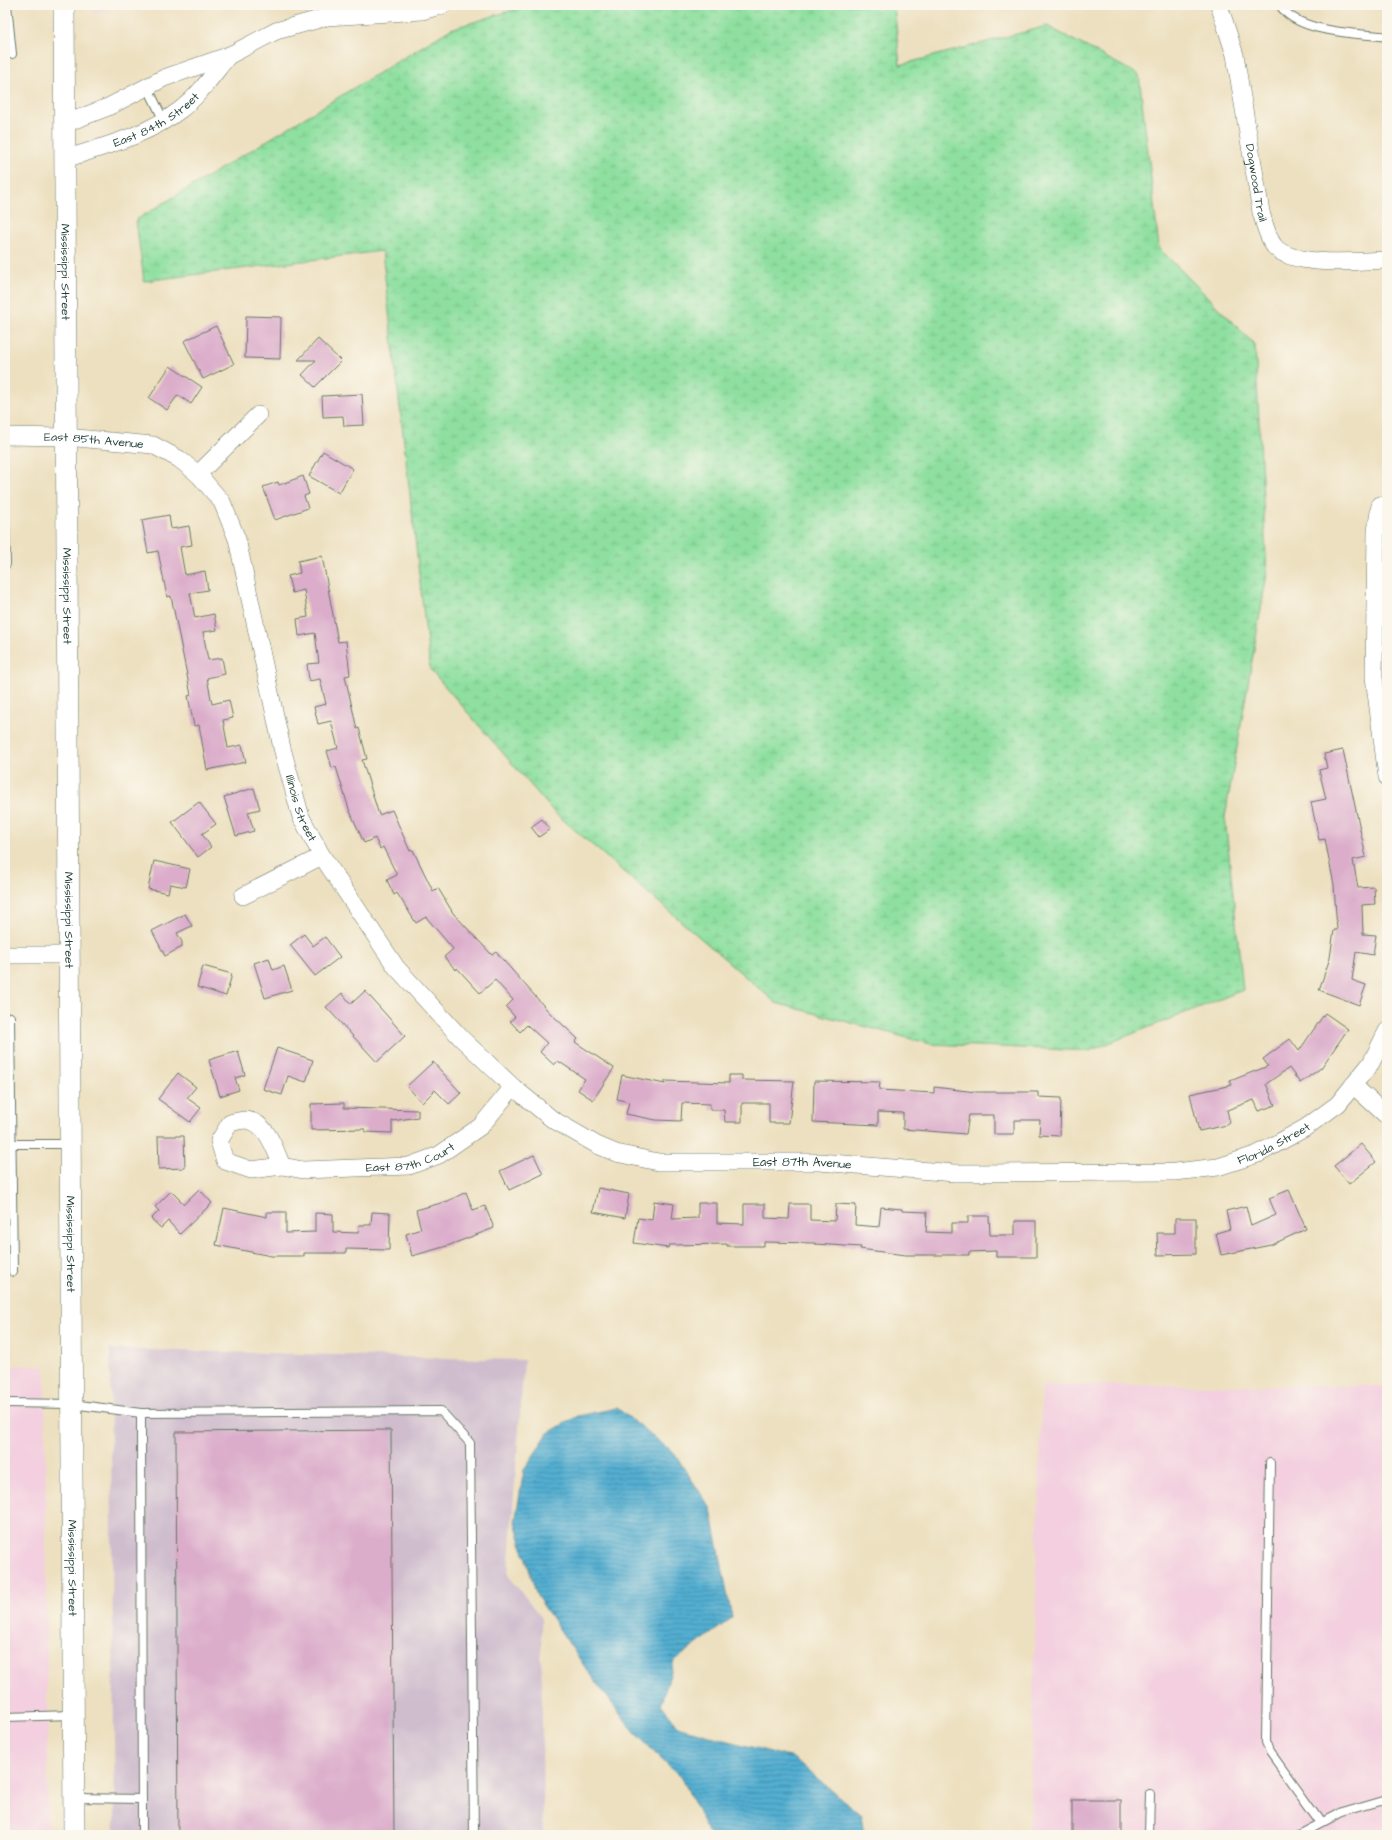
<svg xmlns="http://www.w3.org/2000/svg" width="1392" height="1840" viewBox="0 0 1392 1840" font-family="'Architects Daughter',sans-serif">
<defs>
<pattern id="wetland-marsh" width="20" height="14" patternUnits="userSpaceOnUse"><rect width="20" height="14" fill="#8fe0a0"/><path d="M1 5h8M5 5V1M11 12h8M15 12V8" fill="none" stroke="#7bc18a"/></pattern>
<pattern id="water-rules" width="6" height="5" patternUnits="userSpaceOnUse"><rect width="6" height="5" fill="#53aed1"/><path d="M0 2.5h6" fill="none" stroke="#448faa"/></pattern>
</defs>
<rect width="100%" height="100%" fill="#fbf7ec"/>
<filter id="ink" filterUnits="userSpaceOnUse"><feTurbulence type="fractalNoise" baseFrequency=".025" numOctaves="2"/><feDisplacementMap in="SourceGraphic" scale="8" xChannelSelector="R" yChannelSelector="G"/><feConvolveMatrix kernelMatrix="1 2 1 2 8 2 1 2 1" color-interpolation-filters="sRGB"/></filter>
<filter id="wash" filterUnits="userSpaceOnUse"><feTurbulence type="fractalNoise" baseFrequency=".012" numOctaves="4" result="noise"/><feDisplacementMap in="SourceGraphic" scale="16" xChannelSelector="R" yChannelSelector="G"/><feGaussianBlur stdDeviation="0.9" result="paint"/><feColorMatrix in="noise" values="0 0 0 0 0 0 0 0 0 0 0 0 0 0 0 0 0 1.4 0 .05"/><feComposite in="paint" operator="in"/></filter>
<g filter="url(#wash)">
<rect width="100%" height="100%" fill="#ede0c0"/>
<!-- built -->
<g fill="#f3cfdf">
<polygon points="94,5 123,5 94,14"/>
<polygon points="5,1365 45,1366 48,1835 5,1835"/>
<polygon points="1042,1385 1387,1386 1387,1835 1029,1835"/>
</g>
<!-- industrial -->
<polygon fill="#cfbdce" points="110,1349 524,1360 508,1575 541,1617 543,1835 115,1835"/>
<!-- wetland -->
<polygon fill="url(#wetland-marsh)" stroke="#578e6a" points="529,5 894,5 900,65 1047,26 1139,75 1159,248 1255,345 1267,574 1225,817 1243,990 1089,1051 931,1044 776,1003 554,812 430,669 382,251 144,281 136,220 451,29"/>
<!-- water -->
<polygon fill="url(#water-rules)" stroke="#397682" points="617,1408 674,1453 711,1509 732,1618 674,1661 661,1704 680,1728 793,1758 861,1815 864,1835 709,1835 682,1778 635,1733 591,1676 537,1596 515,1522 524,1470 548,1433 578,1416"/>
<g id="blocks">
<!-- building -->
<g fill="#dbadcb">
<polygon points="246,316 281,317 280,359 245,358"/>
<polygon points="216,326 234,364 203,379 184,341"/>
<polygon points="318,339 341,361 315,387 302,375 316,360 298,360"/>
<polygon points="170,366 202,387 191,404 178,395 167,410 149,398"/>
<polygon points="362,394 364,425 344,426 343,416 323,417 322,396"/>
<polygon points="323,451 353,469 339,493 309,476"/>
<polygon points="303,476 309,494 304,496 308,508 275,520 263,487 278,482 279,485"/>
<polygon points="169,515 171,529 189,526 192,545 180,547 185,575 205,571 208,590 190,593 195,618 214,614 217,630 203,632 208,660 222,658 225,674 207,678 212,704 229,700 233,718 223,720 228,748 242,745 246,762 207,770 199,725 194,726 188,696 191,695 171,596 167,597 158,551 148,553 142,520"/>
<polygon points="322,556 338,642 346,641 350,675 345,676 357,729 359,728 367,759 362,760 379,815 392,810 410,851 413,850 433,891 438,888 453,913 492,955 496,952 550,1013 578,1039 575,1042 614,1068 593,1100 578,1090 585,1079 558,1061 554,1065 540,1052 547,1043 527,1025 520,1032 510,1021 515,1017 506,1007 513,1000 495,980 480,993 457,968 456,970 444,957 453,949 426,917 416,923 397,893 394,895 387,880 397,875 383,847 380,849 375,838 364,843 349,809 336,767 332,768 327,751 338,748 331,721 318,724 314,707 326,704 320,679 309,681 307,664 319,663 315,633 299,636 297,619 308,617 304,590 292,593 288,576 300,573 298,561"/>
<polygon points="1343,750 1366,857 1353,860 1358,888 1374,887 1375,904 1362,905 1363,934 1376,935 1373,955 1356,952 1352,980 1366,985 1359,1005 1319,990 1330,958 1334,930 1337,930 1334,885 1325,839 1319,840 1311,802 1326,799 1319,770 1327,768 1324,754"/>
<polygon points="254,788 260,809 248,812 254,831 236,836 224,797"/>
<polygon points="199,802 216,824 202,834 211,847 198,857 172,822"/>
<polygon points="542,819 550,829 539,837 531,827"/>
<polygon points="154,861 190,869 186,887 170,884 168,893 148,889"/>
<polygon points="185,914 192,926 177,933 182,942 182,947 165,956 152,931"/>
<polygon points="304,934 313,946 325,937 340,957 315,976 290,945"/>
<polygon points="269,958 273,970 284,966 292,990 265,998 254,963"/>
<polygon points="203,966 232,974 226,996 197,987"/>
<polygon points="365,991 405,1036 377,1062 326,1007 342,993 351,1004"/>
<polygon points="1325,1013 1348,1029 1321,1068 1300,1083 1289,1068 1266,1084 1275,1105 1259,1111 1254,1100 1227,1110 1230,1123 1227,1125 1199,1131 1190,1094 1232,1085 1230,1081 1268,1066 1263,1059 1290,1039 1299,1051"/>
<polygon points="277,1048 313,1060 306,1082 288,1076 282,1095 263,1089"/>
<polygon points="238,1051 245,1075 235,1078 239,1090 220,1096 209,1060"/>
<polygon points="433,1062 461,1093 449,1104 435,1090 422,1103 407,1086"/>
<polygon points="178,1073 196,1087 187,1098 201,1108 190,1122 158,1099"/>
<polygon points="622,1075 665,1084 665,1081 729,1083 729,1075 742,1075 742,1080 794,1081 789,1123 769,1123 769,1103 742,1103 742,1122 725,1122 724,1110 710,1110 710,1104 682,1103 681,1121 656,1120 626,1114 629,1102 617,1099"/>
<polygon points="814,1081 880,1082 879,1090 934,1093 934,1087 976,1092 1038,1092 1038,1097 1061,1098 1060,1136 1039,1135 1040,1120 1014,1120 1014,1134 994,1134 994,1115 969,1115 966,1134 903,1129 903,1113 878,1112 878,1125 813,1122"/>
<polygon points="344,1103 344,1108 418,1110 418,1117 392,1121 392,1133 365,1132 365,1129 311,1130 311,1104"/>
<polygon points="158,1136 184,1136 185,1168 159,1169"/>
<polygon points="1361,1144 1376,1162 1349,1184 1334,1166"/>
<polygon points="534,1155 543,1174 509,1190 500,1171"/>
<polygon points="598,1188 629,1194 625,1218 593,1212"/>
<polygon points="199,1189 212,1203 180,1234 168,1221 161,1228 151,1219 159,1211 155,1207 171,1191 184,1204"/>
<polygon points="1289,1190 1306,1229 1271,1245 1221,1255 1216,1233 1230,1229 1226,1211 1246,1206 1251,1226 1276,1215 1269,1198"/>
<polygon points="466,1192 473,1210 485,1206 494,1228 447,1246 412,1256 406,1234 421,1229 416,1210 448,1201"/>
<polygon points="654,1201 674,1204 672,1219 698,1218 698,1203 717,1203 717,1223 744,1224 744,1204 765,1204 765,1218 789,1219 790,1204 810,1204 810,1220 835,1221 836,1204 856,1205 855,1225 879,1227 881,1207 902,1209 902,1211 927,1212 926,1232 952,1233 952,1223 968,1223 968,1216 989,1216 990,1235 1015,1235 1015,1221 1036,1221 1036,1257 996,1257 996,1251 969,1252 969,1255 905,1255 860,1249 861,1247 815,1244 815,1243 764,1242 764,1246 727,1246 727,1244 669,1245 668,1248 634,1243 638,1218 652,1220"/>
<polygon points="224,1208 267,1217 267,1212 286,1212 286,1233 315,1232 315,1213 333,1214 333,1232 358,1233 359,1225 371,1225 372,1212 390,1213 389,1250 346,1249 346,1253 304,1253 304,1256 271,1256 216,1245"/>
<polygon points="1175,1218 1196,1218 1196,1254 1158,1255 1157,1233 1175,1233"/>
<polygon points="391,1430 394,1835 178,1835 176,1432"/>
<rect x="1072" y="1800" width="49" height="35"/>
</g>
</g>
</g>
<g filter="url(#ink)">
<use href="#blocks" fill-opacity="0" stroke="#677665" stroke-width="1"/>
<g fill="none" stroke-linecap="round" stroke-linejoin="round">
<defs>
<g id="service">
<path d="M 1280,5 C 1296,33 1357,33 1387,37"/>
<polyline points="5,54 12,54 7,5"/>
<polyline points="147,86 164,121"/>
<polyline points="5,523 6,564 5,564"/>
<polyline points="10,1017 13,1272"/>
<polyline points="5,1144 70,1144"/>
<polyline points="5,1403 72,1404 141,1413 441,1411 470,1443 474,1835"/>
<polyline points="141,1413 142,1835"/>
<polyline points="1270,1463 1266,1742 1270,1752 1321,1823"/>
<polyline points="5,1717 73,1715"/>
<polyline points="75,1798 142,1799"/>
<polyline points="1149,1835 1150,1794"/>
<polyline points="1299,1835 1339,1814 1387,1800"/>
</g>
<g id="minor">
<path id="s1" d="M 1219,5 L 1235,55 L 1261,212 C 1264,223 1267,236 1274,246 C 1292,268 1361,261 1387,260"/>
<polyline points="64,124 108,107 164,78 230,55 276,31 327,17 422,11 443,5"/>
<path id="s2" d="M 65,159 C 104,146 146,136 180,110 C 199,96 214,73 229,55"/>
<path id="s3" d="M 5,436 L 66,437 L 153,445 L 179,459 L 198,474 L 222,502 L 237,539 L 282,748 L 301,817 L 322,856 L 396,967 L 461,1038 L 513,1087 L 552,1119 L 597,1145 L 616,1153 L 658,1162 L 819,1162 L 955,1173 L 1175,1172 L 1218,1167 L 1258,1154 L 1305,1128 L 1338,1104 L 1371,1063 L 1387,1031"/>
<polyline points="198,474 258,415"/>
<polyline points="1380,505 1376,531 1374,677 1387,777"/>
<polyline points="243,896 322,856"/>
<polyline points="5,955 69,955"/>
<polyline points="1353,1085 1387,1116"/>
<path id="s4" d="M 282,1166 C 275,1150 267,1121 245,1120 C 241,1120 234,1122 230,1123 L 219,1141 L 225,1161 L 251,1170 L 282,1166 L 303,1170 L 409,1166 L 439,1155 L 481,1126 L 513,1087"/>
</g>
<g id="tertiary">
<path id="s5" d="M 64,5 L 74,1835"/>
</g>
</defs>
<!-- service casing -->
<use href="#service" stroke="#677665" stroke-width="10"/>
<!-- minor casing -->
<use href="#minor" stroke="#677665" stroke-width="18"/>
<!-- tertiary casing -->
<use href="#tertiary" stroke="#677665" stroke-width="22"/>
<!-- service -->
<use href="#service" stroke="#fff" stroke-width="8"/>
<!-- minor -->
<use href="#minor" stroke="#fff" stroke-width="17"/>
<!-- tertiary -->
<use href="#tertiary" stroke="#fff" stroke-width="21"/>
</g>
</g>
<g text-anchor="middle" dominant-baseline="central" stroke-width="4" stroke-linejoin="round" paint-order="stroke">
<!-- street labels -->
<g font-size="12" fill="#1f3d34" stroke="#fbf7ec">
<text stroke="none"><textPath href="#s2" startOffset="100">East 84th Street</textPath></text>
<text stroke="none"><textPath href="#s1" startOffset="182">Dogwood Trail</textPath></text>
<text stroke="none"><textPath href="#s5" startOffset="267">Mississippi Street</textPath></text>
<text stroke="none"><textPath href="#s3" startOffset="89">East 85th Avenue</textPath></text>
<text stroke="none"><textPath href="#s5" startOffset="591">Mississippi Street</textPath></text>
<text stroke="none"><textPath href="#s3" startOffset="556">Illinois Street</textPath></text>
<text stroke="none"><textPath href="#s5" startOffset="915">Mississippi Street</textPath></text>
<text stroke="none"><textPath href="#s3" startOffset="1697">Florida Street</textPath></text>
<text stroke="none"><textPath href="#s4" startOffset="309">East 87th Court</textPath></text>
<text stroke="none"><textPath href="#s3" startOffset="1220">East 87th Avenue</textPath></text>
<text stroke="none"><textPath href="#s5" startOffset="1239">Mississippi Street</textPath></text>
<text stroke="none"><textPath href="#s5" startOffset="1563">Mississippi Street</textPath></text>
</g>
</g>
<!-- margin -->
<rect width="1392" height="1840" fill="none" stroke="#fbf7ec" stroke-width="20"/>
</svg>
